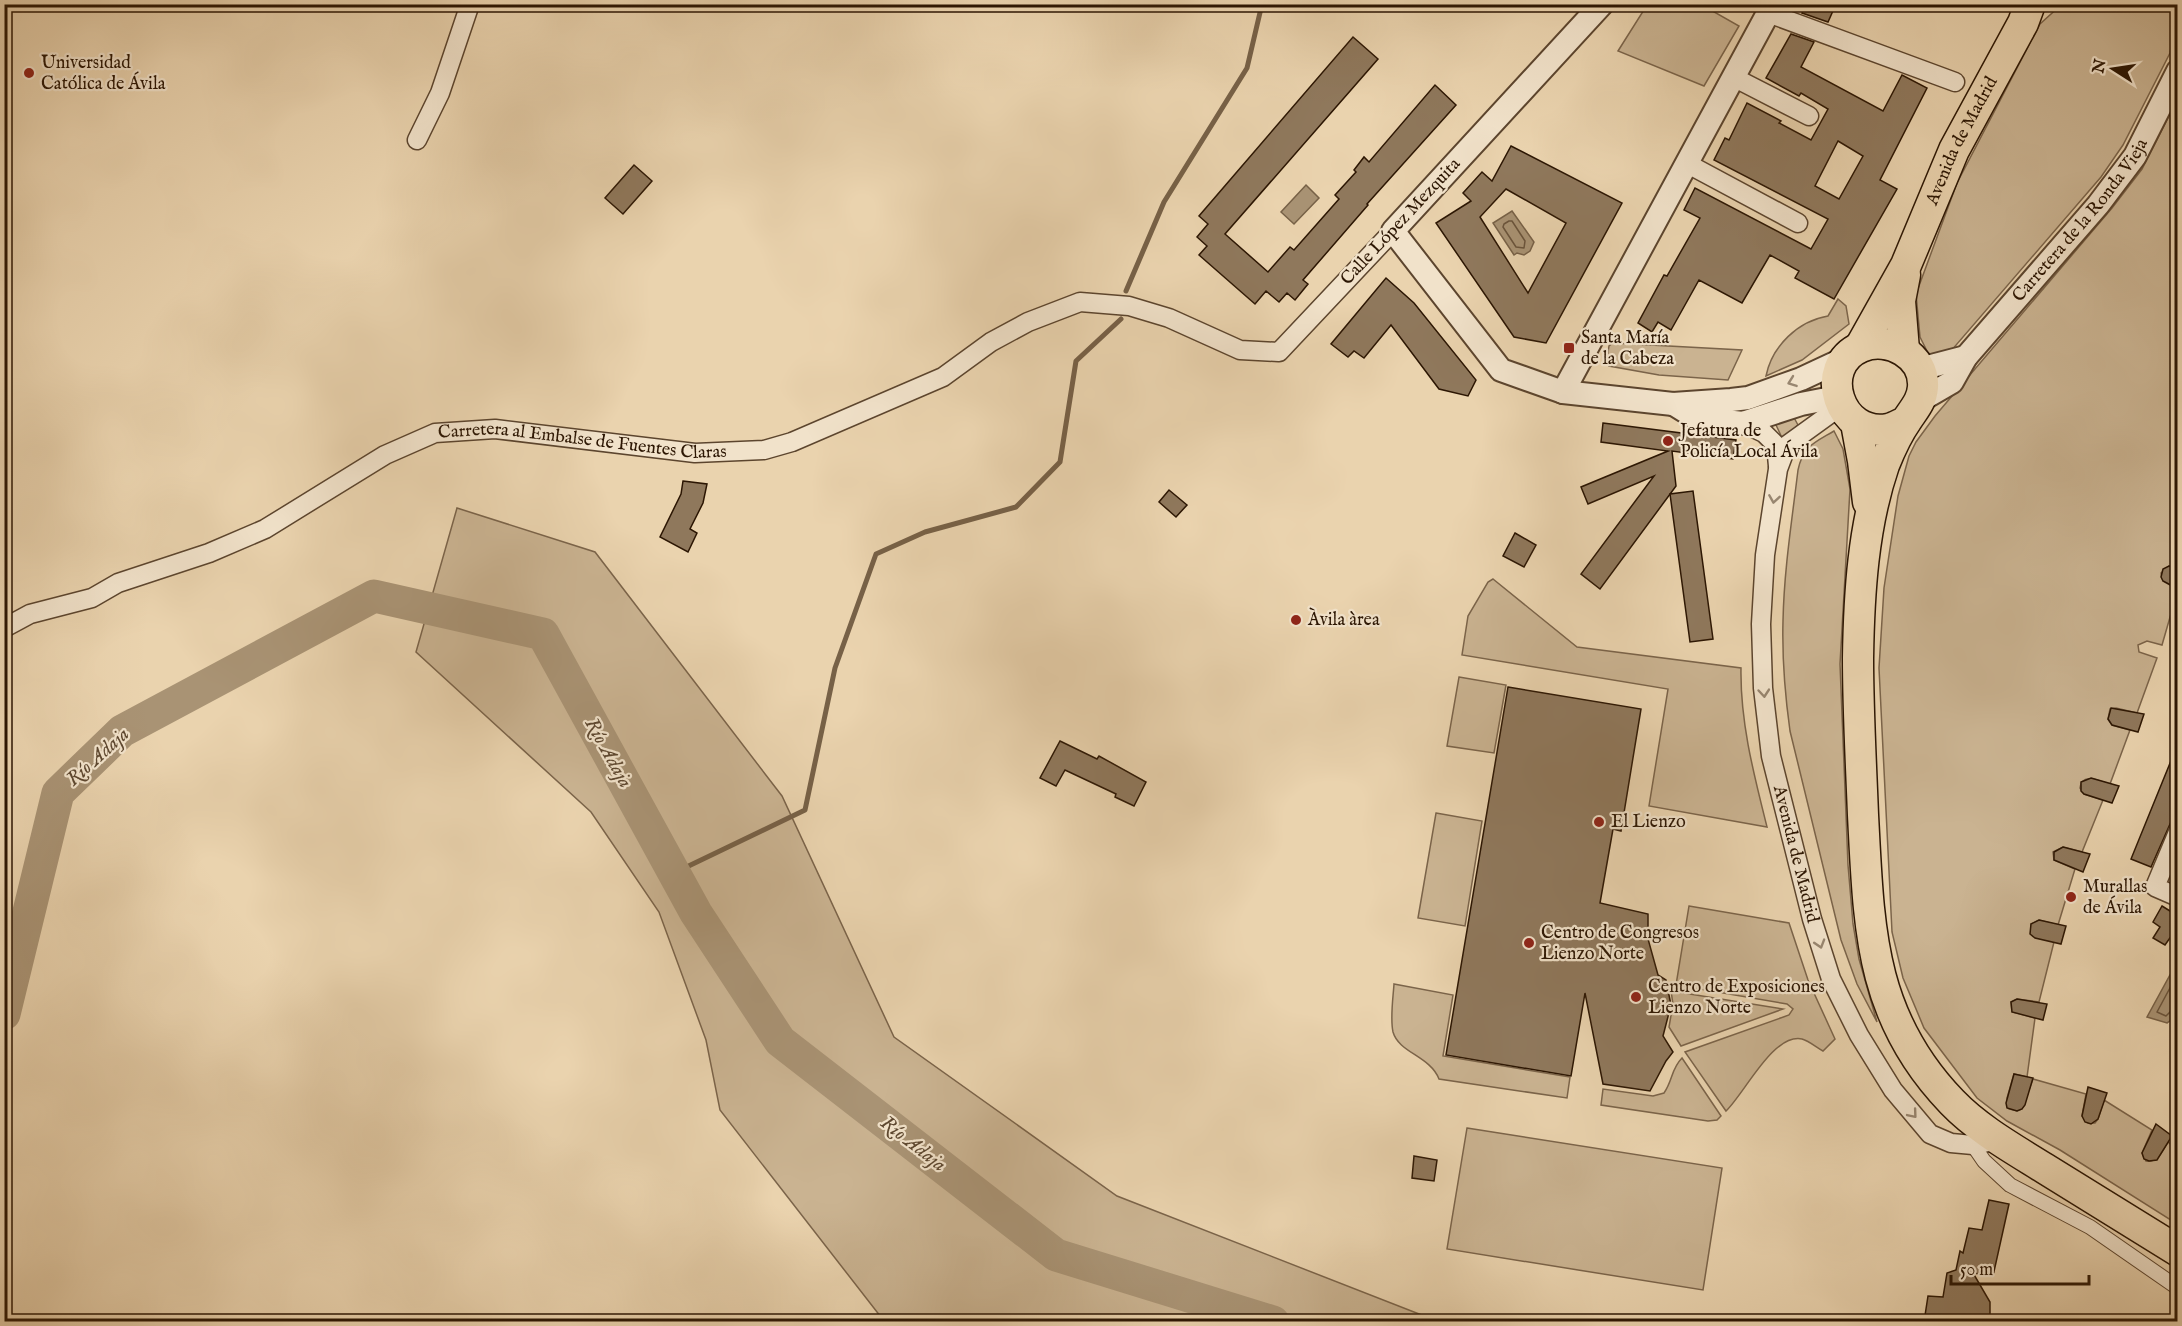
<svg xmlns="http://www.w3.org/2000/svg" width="2182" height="1326" viewBox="0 0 2182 1326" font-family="'IM FELL English',serif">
<rect width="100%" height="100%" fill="#ead3ae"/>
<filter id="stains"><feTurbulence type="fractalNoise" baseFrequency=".00333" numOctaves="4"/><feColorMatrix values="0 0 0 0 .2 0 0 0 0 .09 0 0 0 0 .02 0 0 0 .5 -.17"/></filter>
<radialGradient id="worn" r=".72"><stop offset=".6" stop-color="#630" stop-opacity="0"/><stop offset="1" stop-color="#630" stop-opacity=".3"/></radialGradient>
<!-- green -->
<g fill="#cab391" stroke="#7b644a" stroke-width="1.5">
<polygon points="1647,5 1702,5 1739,26 1704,86 1618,51"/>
<polygon points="2061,5 2173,5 2173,39 2170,53 2123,145 2101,177 1951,351 1937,357 1928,353 1920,337 1916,294 1957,183 2040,24"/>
<path d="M 2177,100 L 2178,568 L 2169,566 L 2161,573 L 2163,581 L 2177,589 L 2177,593 L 2162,645 L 2147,641 L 2138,645 L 2139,652 L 2157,658 L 2137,713 L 2116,708 L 2110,709 L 2108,719 L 2112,725 L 2130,730 L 2110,784 C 2099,781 2082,772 2080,788 L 2084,794 L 2103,800 L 2082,852 L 2063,847 L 2053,852 L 2054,860 L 2075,869 L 2058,925 L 2039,920 L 2031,924 L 2031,934 L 2054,942 L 2039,1002 L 2017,999 L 2011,1002 L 2012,1012 L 2035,1018 L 2027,1077 L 2014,1074 L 2007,1098 L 2009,1109 L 2017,1111 L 2022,1109 L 2033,1079 L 2086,1094 L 2082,1116 L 2088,1123 L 2095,1123 L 2098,1119 L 2104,1100 L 2152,1130 L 2142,1153 L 2146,1161 C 2158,1163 2162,1151 2168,1142 L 2177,1150 L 2177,1224 L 2060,1150 L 2007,1121 L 1977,1098 L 1924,1028 L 1903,978 L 1892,932 L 1879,668 L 1884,588 L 1898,496 L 1909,456 L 1916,442 L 1935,416 L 2112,208 L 2142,169 Z"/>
<path d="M 1838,299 L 1846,306 L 1849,324 L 1802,360 L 1766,376 C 1772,346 1798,321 1828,316 Z"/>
<polygon points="1613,343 1742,350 1728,380 1659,375 1609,366 1607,359 1609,346"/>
<polygon points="1792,414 1798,425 1783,440 1776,425 1771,423"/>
<path d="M 1834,431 L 1843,449 L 1850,489 L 1840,664 L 1848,865 L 1853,924 L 1859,959 L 1877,1022 L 1857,984 L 1841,940 L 1790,731 C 1785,695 1782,658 1783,621 C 1784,570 1792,520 1798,470 C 1803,446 1814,443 1834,431 Z"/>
<polygon points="457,508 595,552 782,796 894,1037 1117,1196 1437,1321 884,1321 720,1110 706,1040 659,912 591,812 416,652"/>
<path d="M 1493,579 L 1577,647 L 1741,668 C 1740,722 1754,775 1767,827 L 1649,806 L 1668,689 L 1462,655 L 1468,616 L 1488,582 Z"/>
<polygon points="1459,677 1506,685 1494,753 1447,746"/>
<polygon points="1436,813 1482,821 1465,926 1418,918"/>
<path d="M 1689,906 L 1789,923 L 1808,980 L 1835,1039 L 1823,1051 C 1816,1047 1809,1041 1802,1039 C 1773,1033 1745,1093 1726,1111 L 1685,1052 L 1789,1015 L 1793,1009 L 1787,1004 L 1676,985 Z"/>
<path d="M 1394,984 L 1453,995 L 1443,1056 L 1570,1077 L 1567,1098 L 1439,1079 C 1430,1056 1399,1053 1393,1032 C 1390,1018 1393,999 1394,984 Z"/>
<polygon points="1671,991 1783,1009 1681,1046 1669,1027 1673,1004"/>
<path d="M 1682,1058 L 1721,1116 L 1717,1120 L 1708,1121 L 1601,1105 L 1603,1089 L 1653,1096 L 1664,1093 C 1673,1080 1671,1069 1682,1058 Z"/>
<polygon points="1467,1128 1722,1168 1703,1290 1447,1249"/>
</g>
<!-- water -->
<g fill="#a99374" stroke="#776147" stroke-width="1.5">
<polygon points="1306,185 1319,198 1294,224 1281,212"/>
<polygon points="1512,211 1534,242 1530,251 1524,255 1517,253 1514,255 1493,223"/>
<path d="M 2170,975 L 2177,981 C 2178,996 2182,1014 2167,1023 L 2147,1017 Z"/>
</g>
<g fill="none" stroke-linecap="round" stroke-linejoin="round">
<!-- shore -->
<g stroke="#6a543c" stroke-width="1.5">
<polygon points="1509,221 1512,221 1525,241 1524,248 1516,247 1503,227 1504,224"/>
<polyline points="2178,986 2171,986 2157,1012 2166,1016 2172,1010 2178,1009"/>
</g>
<!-- stream -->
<g stroke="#776147" stroke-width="5">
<polyline points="1126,291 1164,202 1247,68 1262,4"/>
<polyline points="674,873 805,810 835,668 876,554 925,532 1016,507 1060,462 1076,361 1121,319"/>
</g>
<!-- river -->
<polyline stroke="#a99374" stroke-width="33" points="4,1014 58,793 122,731 374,596 543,634 696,913 780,1041 1056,1255 1273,1322"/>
</g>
<!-- building -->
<g fill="#8f785c" stroke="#2c1603" stroke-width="1.5" fill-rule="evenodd">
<polygon points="1806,4 1836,4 1828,22 1802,13"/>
<path d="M 1791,34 L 1814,42 L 1801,67 L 1883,111 L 1902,75 L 1927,88 L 1880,180 L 1897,189 L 1834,299 L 1795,278 L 1799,271 L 1770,255 L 1742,303 L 1699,280 L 1671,330 L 1658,322 L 1652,332 L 1638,323 L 1664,275 L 1667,276 L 1700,218 L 1684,210 L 1695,188 L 1811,249 L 1828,219 L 1714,160 L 1725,138 L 1729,140 L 1747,103 L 1781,121 L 1779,123 L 1811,140 L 1828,109 L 1801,93 L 1799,96 L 1766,78 ZM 1838,141 L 1863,156 L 1839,199 L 1815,186 Z"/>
<polygon points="1353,37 1378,59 1225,234 1268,272 1290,247 1294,250 1339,199 1335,195 1356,172 1354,170 1364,157 1369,162 1435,85 1456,105 1367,204 1368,205 1303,280 1308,284 1295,300 1287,293 1279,302 1266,291 1255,304 1199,255 1207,246 1197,237 1208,224 1199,216"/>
<path d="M 1511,146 L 1622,203 L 1546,343 L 1514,337 L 1436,223 L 1471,201 L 1463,193 L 1482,172 L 1492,181 ZM 1506,189 L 1566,223 L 1528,293 L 1480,217 Z"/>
<polygon points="634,165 652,181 623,214 605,198"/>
<polygon points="1386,278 1414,303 1476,380 1468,396 1439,389 1391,325 1364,358 1354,351 1348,357 1331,344"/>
<polygon points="1603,423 1736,440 1733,459 1672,451 1676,486 1600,589 1581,574 1654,476 1588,504 1581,487 1668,451 1601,442"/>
<polygon points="683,481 707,484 703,503 690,529 697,533 688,552 660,537 681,494"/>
<polygon points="1169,490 1187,505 1176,517 1159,502"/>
<polygon points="1693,491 1713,639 1690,642 1670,494"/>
<polygon points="1515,533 1536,545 1524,567 1503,556"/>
<polygon points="2169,566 2178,568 2178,589 2163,581 2161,577 2163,569"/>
<polygon points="1508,687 1641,709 1621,831 1613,829 1600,903 1648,914 1648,939 1658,975 1666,980 1671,1005 1663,1036 1673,1052 1666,1061 1650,1091 1603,1084 1585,993 1571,1076 1446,1055"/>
<polygon points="2111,708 2144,714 2138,732 2112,725 2108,719"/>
<polygon points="1060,741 1097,759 1099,756 1146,782 1134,806 1115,797 1116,794 1065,770 1056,786 1040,778"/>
<polygon points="2177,746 2178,806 2151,867 2131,859"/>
<polygon points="2091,778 2119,786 2112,803 2084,794 2081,791 2081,782"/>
<polygon points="2063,847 2090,854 2083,872 2054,860 2054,852"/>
<polygon points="2162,906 2178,916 2178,938 2172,935 2165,945 2153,938 2160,927 2153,922"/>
<polygon points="2039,920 2066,926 2061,944 2035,938 2030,934 2031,924"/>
<polygon points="2017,999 2047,1004 2043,1020 2012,1012 2011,1002"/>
<polygon points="2014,1074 2033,1078 2025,1105 2022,1109 2017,1111 2007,1108 2006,1103"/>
<polygon points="2088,1087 2107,1093 2098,1119 2091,1124 2085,1122 2082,1116"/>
<polygon points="2156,1124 2172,1136 2157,1160 2149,1161 2144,1159 2142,1153"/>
<polygon points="1414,1156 1437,1160 1434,1181 1412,1178"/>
<polygon points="1989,1200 2009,1204 1993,1276 1973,1273 1990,1302 1990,1322 1924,1322 1928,1296 1943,1297 1947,1273 1956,1270 1960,1251 1963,1253 1969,1228 1982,1230"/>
</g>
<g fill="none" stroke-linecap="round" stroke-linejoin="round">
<defs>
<polyline id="pedestrian" points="1973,1145 1984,1161 2010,1185 2090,1227 2178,1288"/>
<g id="minor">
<polyline points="1768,13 1955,82"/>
<polyline points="1733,77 1809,116"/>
<polyline points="417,140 440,93 470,4"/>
<polyline points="1686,163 1798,223"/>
<path id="s1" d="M 1841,406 L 1787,445 L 1778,469 L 1765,555 L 1761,624 L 1763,688 L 1771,756 L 1812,919 L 1831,979 L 1859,1035 L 1893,1090 L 1930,1134 L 1951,1143 L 1973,1145 L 2000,1140"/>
<polyline points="1743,423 1764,433 1776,445 1778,466"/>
<path id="s2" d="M 4,628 L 30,614 L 92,598 L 118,583 L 209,553 L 265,529 L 385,455 L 435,433 L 495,429 L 695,453 L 764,450 L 792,442 L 943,377 L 991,342 L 1028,322 L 1080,302 L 1129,306 L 1169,318 L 1240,350 L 1279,352 L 1393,231"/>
<polyline points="2178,832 2155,887 2178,897"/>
</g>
<g id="tertiary">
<polyline points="1602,4 1393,231 1501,370 1563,392 1673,404 1731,400 1748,398 1801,379 1846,358"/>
<polyline points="1920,369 1966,357"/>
<polyline points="1563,392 1773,4"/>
<path id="s3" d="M 1921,400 L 1952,382 L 1966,357 L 2098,205 L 2135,156 L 2178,71"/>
<polyline points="1675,405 1696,418 1743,423 1801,404 1837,397"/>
</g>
<g id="trunk">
<path id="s4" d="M 1860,347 L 1906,265 L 1954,150 L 2023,23 L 2030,4"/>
<polyline points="1904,350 1900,301 1905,275"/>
<path d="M 1905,422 C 1900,424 1894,428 1888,429 C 1839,438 1816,366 1861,347 C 1889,335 1925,356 1923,387 C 1922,401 1914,409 1907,420 C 1897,434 1890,450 1884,465 C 1863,526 1859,594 1858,658 C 1858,710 1861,763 1863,815 C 1869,927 1869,1016 1952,1102 C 1978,1129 2012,1148 2044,1168 C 2088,1195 2133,1223 2178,1251"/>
<polyline points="1856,423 1863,461 1868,502"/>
</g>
</defs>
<!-- pedestrian casing -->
<use href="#pedestrian" stroke="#5c452e" stroke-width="16"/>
<!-- minor casing -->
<use href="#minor" stroke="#5c452e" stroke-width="21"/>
<!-- tertiary casing -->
<use href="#tertiary" stroke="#5c452e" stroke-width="26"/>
<!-- trunk casing -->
<use href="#trunk" stroke="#2c1603" stroke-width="33"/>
<!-- pedestrian -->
<use href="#pedestrian" stroke="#f1e2ca" stroke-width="14"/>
<!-- minor -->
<use href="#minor" stroke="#f1e2ca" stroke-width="18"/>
<!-- tertiary -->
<use href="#tertiary" stroke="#f1e2ca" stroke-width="22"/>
<!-- trunk -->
<use href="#trunk" stroke="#ead3ae" stroke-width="30"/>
</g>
<!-- one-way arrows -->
<defs><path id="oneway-chevron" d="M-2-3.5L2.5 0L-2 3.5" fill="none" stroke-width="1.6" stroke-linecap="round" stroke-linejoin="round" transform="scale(1.5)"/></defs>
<g stroke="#988670">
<use href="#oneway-chevron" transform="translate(1792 382) rotate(160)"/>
<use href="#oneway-chevron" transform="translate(1774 499) rotate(99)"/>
<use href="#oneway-chevron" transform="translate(1764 693) rotate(85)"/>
<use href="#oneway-chevron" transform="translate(1820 944) rotate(73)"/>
<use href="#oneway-chevron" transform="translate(1913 1114) rotate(50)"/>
</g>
<!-- markers -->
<g fill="#8f2418" stroke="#f1e2ca" stroke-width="2">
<circle cx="29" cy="73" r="6"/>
<rect x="1563" y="342" width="12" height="12" rx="3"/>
<circle cx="1668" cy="441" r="6"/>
<circle cx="1296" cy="620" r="6"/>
<circle cx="1599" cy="822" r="6"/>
<circle cx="2071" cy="897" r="6"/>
<circle cx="1529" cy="943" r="6"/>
<circle cx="1636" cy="997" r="6"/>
</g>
<g text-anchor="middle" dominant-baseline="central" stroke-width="4.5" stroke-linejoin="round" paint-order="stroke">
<!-- poi labels -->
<g font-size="18" fill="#2c1603" stroke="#f1e2ca" text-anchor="start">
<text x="41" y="63">Universidad<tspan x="41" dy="21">Católica de Ávila</tspan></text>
<text x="1581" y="338">Santa María<tspan x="1581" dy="21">de la Cabeza</tspan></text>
<text x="1680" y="431">Jefatura de<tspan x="1680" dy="21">Policía Local Ávila</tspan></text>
<text x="1308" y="620">Àvila àrea</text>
<text x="1611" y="822">El Lienzo</text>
<text x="2083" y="887">Murallas<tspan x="2083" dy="21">de Ávila</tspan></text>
<text x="1541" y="933">Centro de Congresos<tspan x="1541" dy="21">Lienzo Norte</tspan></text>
<text x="1648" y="987">Centro de Exposiciones<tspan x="1648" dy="21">Lienzo Norte</tspan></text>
</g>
<!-- street labels -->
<g font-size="18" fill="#2c1603" stroke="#f1e2ca">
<text stroke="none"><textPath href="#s4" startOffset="230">Avenida de Madrid</textPath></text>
<text stroke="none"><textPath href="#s3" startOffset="243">Carretera de la Ronda Vieja</textPath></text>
<text transform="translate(1401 222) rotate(-47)">Calle López Mezquita</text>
<text stroke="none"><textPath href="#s2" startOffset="624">Carretera al Embalse de Fuentes Claras</textPath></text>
<text stroke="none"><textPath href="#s1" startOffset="482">Avenida de Madrid</textPath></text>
</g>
<!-- water labels -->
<g font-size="20" font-style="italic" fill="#5e4830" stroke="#f1e2ca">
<text transform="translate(608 753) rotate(61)">Río Adaja</text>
<text transform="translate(98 757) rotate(-42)">Río Adaja</text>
<text transform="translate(913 1144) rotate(38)">Río Adaja</text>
</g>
</g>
<!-- margin -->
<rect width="2182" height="1326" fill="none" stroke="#ead3ae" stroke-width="24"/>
<rect x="6" y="6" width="2170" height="1314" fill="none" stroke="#2c1603" stroke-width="3"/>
<rect x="12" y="12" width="2158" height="1302" fill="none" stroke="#2c1603" stroke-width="1.5"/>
<!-- north arrow -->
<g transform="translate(2113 69) rotate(282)" stroke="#f1e2ca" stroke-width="4.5" paint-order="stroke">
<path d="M0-4.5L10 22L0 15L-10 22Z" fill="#2c1603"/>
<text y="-9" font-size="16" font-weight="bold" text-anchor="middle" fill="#2c1603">N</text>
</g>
<!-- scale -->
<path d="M1951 1275v9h138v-9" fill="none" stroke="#2c1603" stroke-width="3"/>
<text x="1960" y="1275" font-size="18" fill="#2c1603" stroke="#f1e2ca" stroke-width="4.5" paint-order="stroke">50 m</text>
<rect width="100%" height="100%" filter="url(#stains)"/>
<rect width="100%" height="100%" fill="url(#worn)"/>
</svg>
